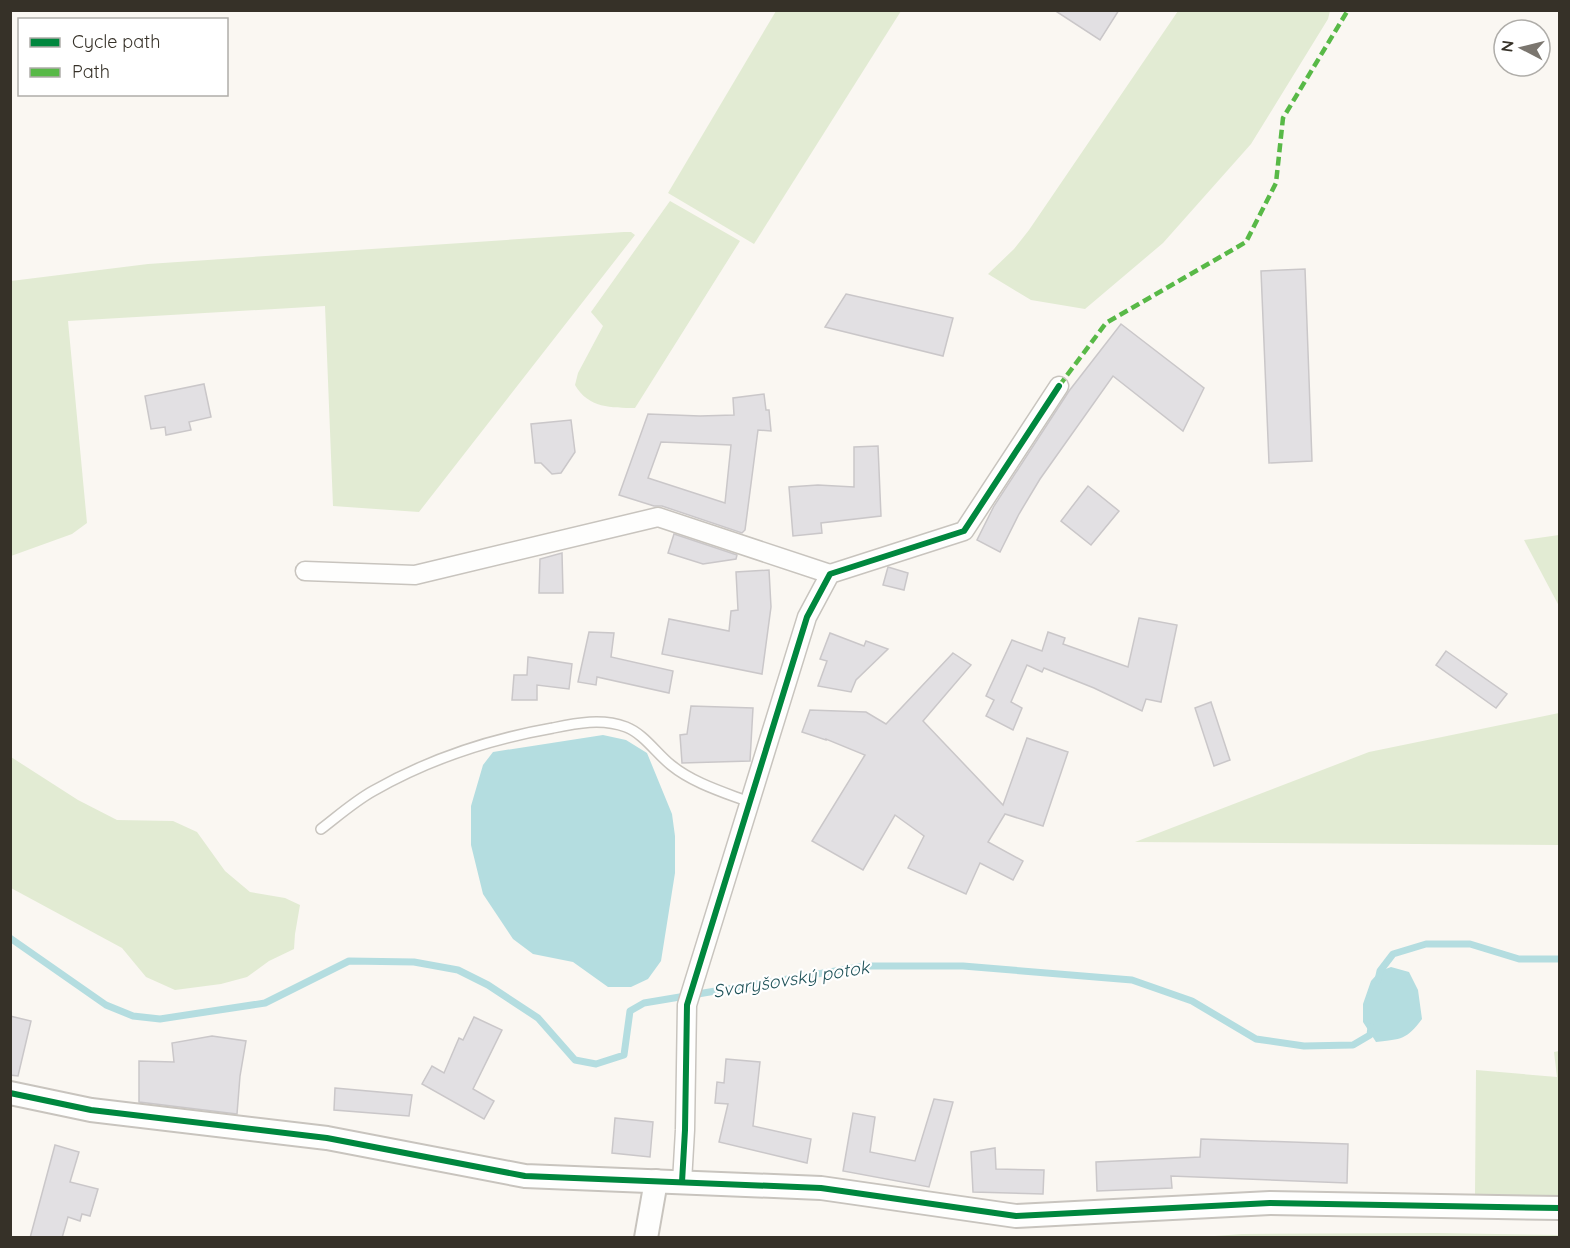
<svg xmlns="http://www.w3.org/2000/svg" width="1570" height="1248" viewBox="0 0 1570 1248" font-family="Quicksand,sans-serif">
<rect width="100%" height="100%" fill="#faf7f2"/>
<!-- green -->
<g fill="#e2ebd3">
<polygon points="776,11 901,11 754,244 668,193"/>
<polygon points="1178,11 1330,11 1328,19 1251,144 1163,243 1085,309 1031,300 988,274 1014,249 1029,230"/>
<path d="M 670,201 L 740,241 L 635,408 C 612,408 588,408 575,385 L 578,373 L 603,326 L 591,312 Z"/>
<polygon points="624,232 631,232 635,235 419,512 333,506 325,306 68,321 87,523 72,534 11,556 11,281 148,264"/>
<polygon points="1559,535 1560,535 1559,606 1524,540"/>
<polygon points="1559,713 1559,845 1135,842 1369,752"/>
<polygon points="11,757 78,800 117,820 173,821 197,832 225,871 250,892 285,898 300,905 295,934 294,949 269,961 247,977 221,984 175,990 146,977 122,948 11,888"/>
<polygon points="1559,1051 1559,1197 1475,1194 1476,1070 1557,1077 1554,1052"/>
<polygon points="1437,1233 1559,1235 1560,1237 1201,1237 1242,1234"/>
</g>
<!-- water -->
<g fill="#b4dde0">
<polygon points="603,735 626,740 647,753 672,814 675,836 675,873 661,961 648,979 631,987 608,987 573,962 533,954 513,939 483,894 471,845 471,806 483,765 493,752"/>
<path d="M 1391,967 L 1409,972 L 1418,990 L 1422,1019 C 1406,1040 1402,1039 1376,1042 L 1363,1022 L 1363,1004 L 1371,981 L 1380,971 Z"/>
</g>
<g fill="none" stroke-linecap="round" stroke-linejoin="round">
<!-- stream -->
<g stroke="#b4dde0" stroke-width="7">
<polyline points="10,938 106,1005 133,1016 160,1019 265,1003 349,961 414,962 458,970 488,985 538,1018 575,1060 596,1064 624,1055 630,1011 644,1003 865,966 963,966 1132,980 1192,1001 1256,1039 1304,1046 1353,1045 1370,1035 1371,1027"/>
<polyline points="1378,980 1380,971 1393,954 1426,944 1470,944 1519,959 1560,959"/>
</g>
</g>
<!-- building -->
<g fill="#e2e0e3" stroke="#cac7c9" stroke-width="1.5" fill-rule="evenodd">
<polygon points="1054,10 1119,10 1100,40"/>
<polygon points="1305,269 1312,461 1269,463 1261,271"/>
<polygon points="846,294 953,318 943,356 825,327"/>
<polygon points="1121,324 1204,388 1183,431 1113,376 1040,479 1019,514 1000,552 977,540 994,506 1069,391"/>
<polygon points="204,384 211,417 189,422 191,430 166,435 165,427 151,429 145,396"/>
<path d="M 764,394 L 766,410 L 769,410 L 771,431 L 758,430 L 745,530 L 742,533 L 662,506 L 654,506 L 619,495 L 648,414 L 700,416 L 734,415 L 733,398 ZM 661,442 L 731,445 L 725,503 L 648,478 Z"/>
<polygon points="571,420 575,452 561,473 552,474 541,463 535,463 531,424"/>
<polygon points="878,446 881,516 821,523 822,533 793,536 789,487 818,485 854,487 854,447"/>
<polygon points="1088,486 1119,511 1091,545 1061,521"/>
<polygon points="674,534 737,555 736,559 703,564 668,553"/>
<polygon points="562,553 563,593 539,593 540,559"/>
<polygon points="888,567 908,573 904,590 883,585"/>
<polygon points="769,570 771,607 762,674 662,654 669,619 729,631 731,611 738,610 736,572"/>
<polygon points="1139,618 1177,625 1161,702 1146,699 1142,711 1094,688 1044,668 1042,672 1027,665 1011,702 1022,708 1013,730 986,716 994,700 986,696 1012,640 1042,651 1048,632 1065,638 1063,644 1128,667"/>
<polygon points="589,632 614,633 611,657 673,671 669,693 597,677 596,685 578,682"/>
<polygon points="830,633 864,646 866,641 888,649 856,680 851,692 818,686 827,661 820,659"/>
<polygon points="1446,651 1507,694 1496,708 1436,665"/>
<polygon points="953,653 971,665 923,721 1003,805 1027,738 1068,752 1043,826 1005,814 988,842 1023,861 1013,880 980,863 966,894 908,868 924,836 895,815 863,870 812,841 865,755 826,739 826,740 802,732 810,710 866,712 886,724"/>
<polygon points="528,657 572,664 569,689 537,685 537,700 512,700 514,675 527,675"/>
<polygon points="1211,702 1230,760 1214,766 1195,708"/>
<polygon points="691,706 753,708 750,761 682,763 680,735 687,734"/>
<polygon points="10,1016 31,1021 18,1076 10,1075"/>
<polygon points="474,1017 502,1030 473,1089 494,1101 484,1119 422,1084 432,1066 444,1073 459,1038 463,1040"/>
<polygon points="212,1036 246,1041 240,1076 237,1114 139,1102 139,1061 174,1062 172,1043"/>
<polygon points="726,1059 760,1062 753,1126 811,1139 807,1163 719,1142 728,1104 715,1103 717,1082 724,1083"/>
<polygon points="335,1088 412,1095 409,1116 334,1110"/>
<polygon points="934,1099 953,1102 929,1187 843,1171 853,1113 875,1117 870,1152 915,1161"/>
<polygon points="615,1118 653,1122 650,1157 612,1153"/>
<polygon points="1201,1139 1348,1144 1347,1183 1171,1176 1172,1188 1097,1191 1096,1162 1200,1157"/>
<polygon points="55,1145 79,1152 70,1182 98,1189 90,1216 82,1214 80,1221 68,1217 62,1238 30,1238"/>
<polygon points="995,1148 996,1169 1044,1170 1043,1194 973,1192 971,1152"/>
</g>
<g fill="none" stroke-linecap="round" stroke-linejoin="round">
<defs>
<path id="service" d="M 321,829 C 338,816 355,801 373,791 C 429,759 490,739 553,728 C 577,723 602,718 626,727 C 644,734 656,753 671,765 C 693,783 723,792 749,802"/>
<g id="minor">
<polyline points="305,571 415,575 658,517 830,574"/>
<polyline points="682,1182 685,1130 687,1005 807,617 830,574 964,531 1059,386"/>
</g>
<g id="tertiary">
<polyline points="10,1093 91,1110 327,1138 525,1176 821,1188 1016,1216 1270,1203 1560,1208"/>
<polyline points="646,1238 656,1181"/>
</g>
</defs>
<!-- service casing -->
<use href="#service" stroke="#c8c4be" stroke-width="12"/>
<!-- minor casing -->
<use href="#minor" stroke="#c8c4be" stroke-width="21"/>
<!-- tertiary casing -->
<use href="#tertiary" stroke="#c8c4be" stroke-width="26"/>
<!-- service -->
<use href="#service" stroke="#fefefd" stroke-width="9"/>
<!-- minor -->
<use href="#minor" stroke="#fefefd" stroke-width="18"/>
<!-- tertiary -->
<use href="#tertiary" stroke="#fefefd" stroke-width="22"/>
<!-- quiet -->
<polyline stroke="#58b947" stroke-width="4.5" stroke-dasharray="9 4.5" stroke-linecap="butt" points="1059,386 1106,323 1246,242 1276,183 1283,118 1348,10"/>
<defs>
<g id="cycleway">
<polyline points="10,1093 91,1110 327,1138 525,1176 821,1188 1016,1216 1270,1203 1560,1208"/>
<polyline points="682,1182 685,1130 687,1005 807,617 830,574 964,531 1059,386"/>
</g>
</defs>
<!-- cycleway casing -->
<use href="#cycleway" stroke="#fff" stroke-width="10"/>
<!-- cycleway -->
<use href="#cycleway" stroke="#00873e" stroke-width="6"/>
</g>
<g text-anchor="middle" dominant-baseline="central" stroke-width="4.5" stroke-linejoin="round" paint-order="stroke">
<!-- water labels -->
<g font-size="18" font-style="italic" fill="#1f5258" stroke="#fff">
<text transform="translate(791 979) rotate(-9)">Svaryšovský potok</text>
</g>
</g>
<!-- border -->
<rect width="1570" height="1248" fill="none" stroke="#363128" stroke-width="24"/>
<!-- legend -->
<rect x="18" y="18" width="210" height="78" fill="#ffffff" stroke="#afada9" stroke-width="1.5"/>
<rect x="30" y="38" width="30" height="9" fill="#00873e" stroke="#afada9" stroke-width="1.5"/>
<text x="72" y="48" font-size="18" fill="#363128">Cycle path</text>
<rect x="30" y="68" width="30" height="9" fill="#58b947" stroke="#afada9" stroke-width="1.5"/>
<text x="72" y="78" font-size="18" fill="#363128">Path</text>
<!-- north arrow -->
<g transform="translate(1522 48) rotate(277)"><circle r="28" fill="#ffffff" stroke="#afada9" stroke-width="1.5"/>
<path d="M0-4.5L10 22L0 15L-10 22Z" fill="#7b766f"/>
<text y="-9" font-size="16" font-weight="bold" text-anchor="middle" fill="#363128">N</text>
</g>
</svg>
